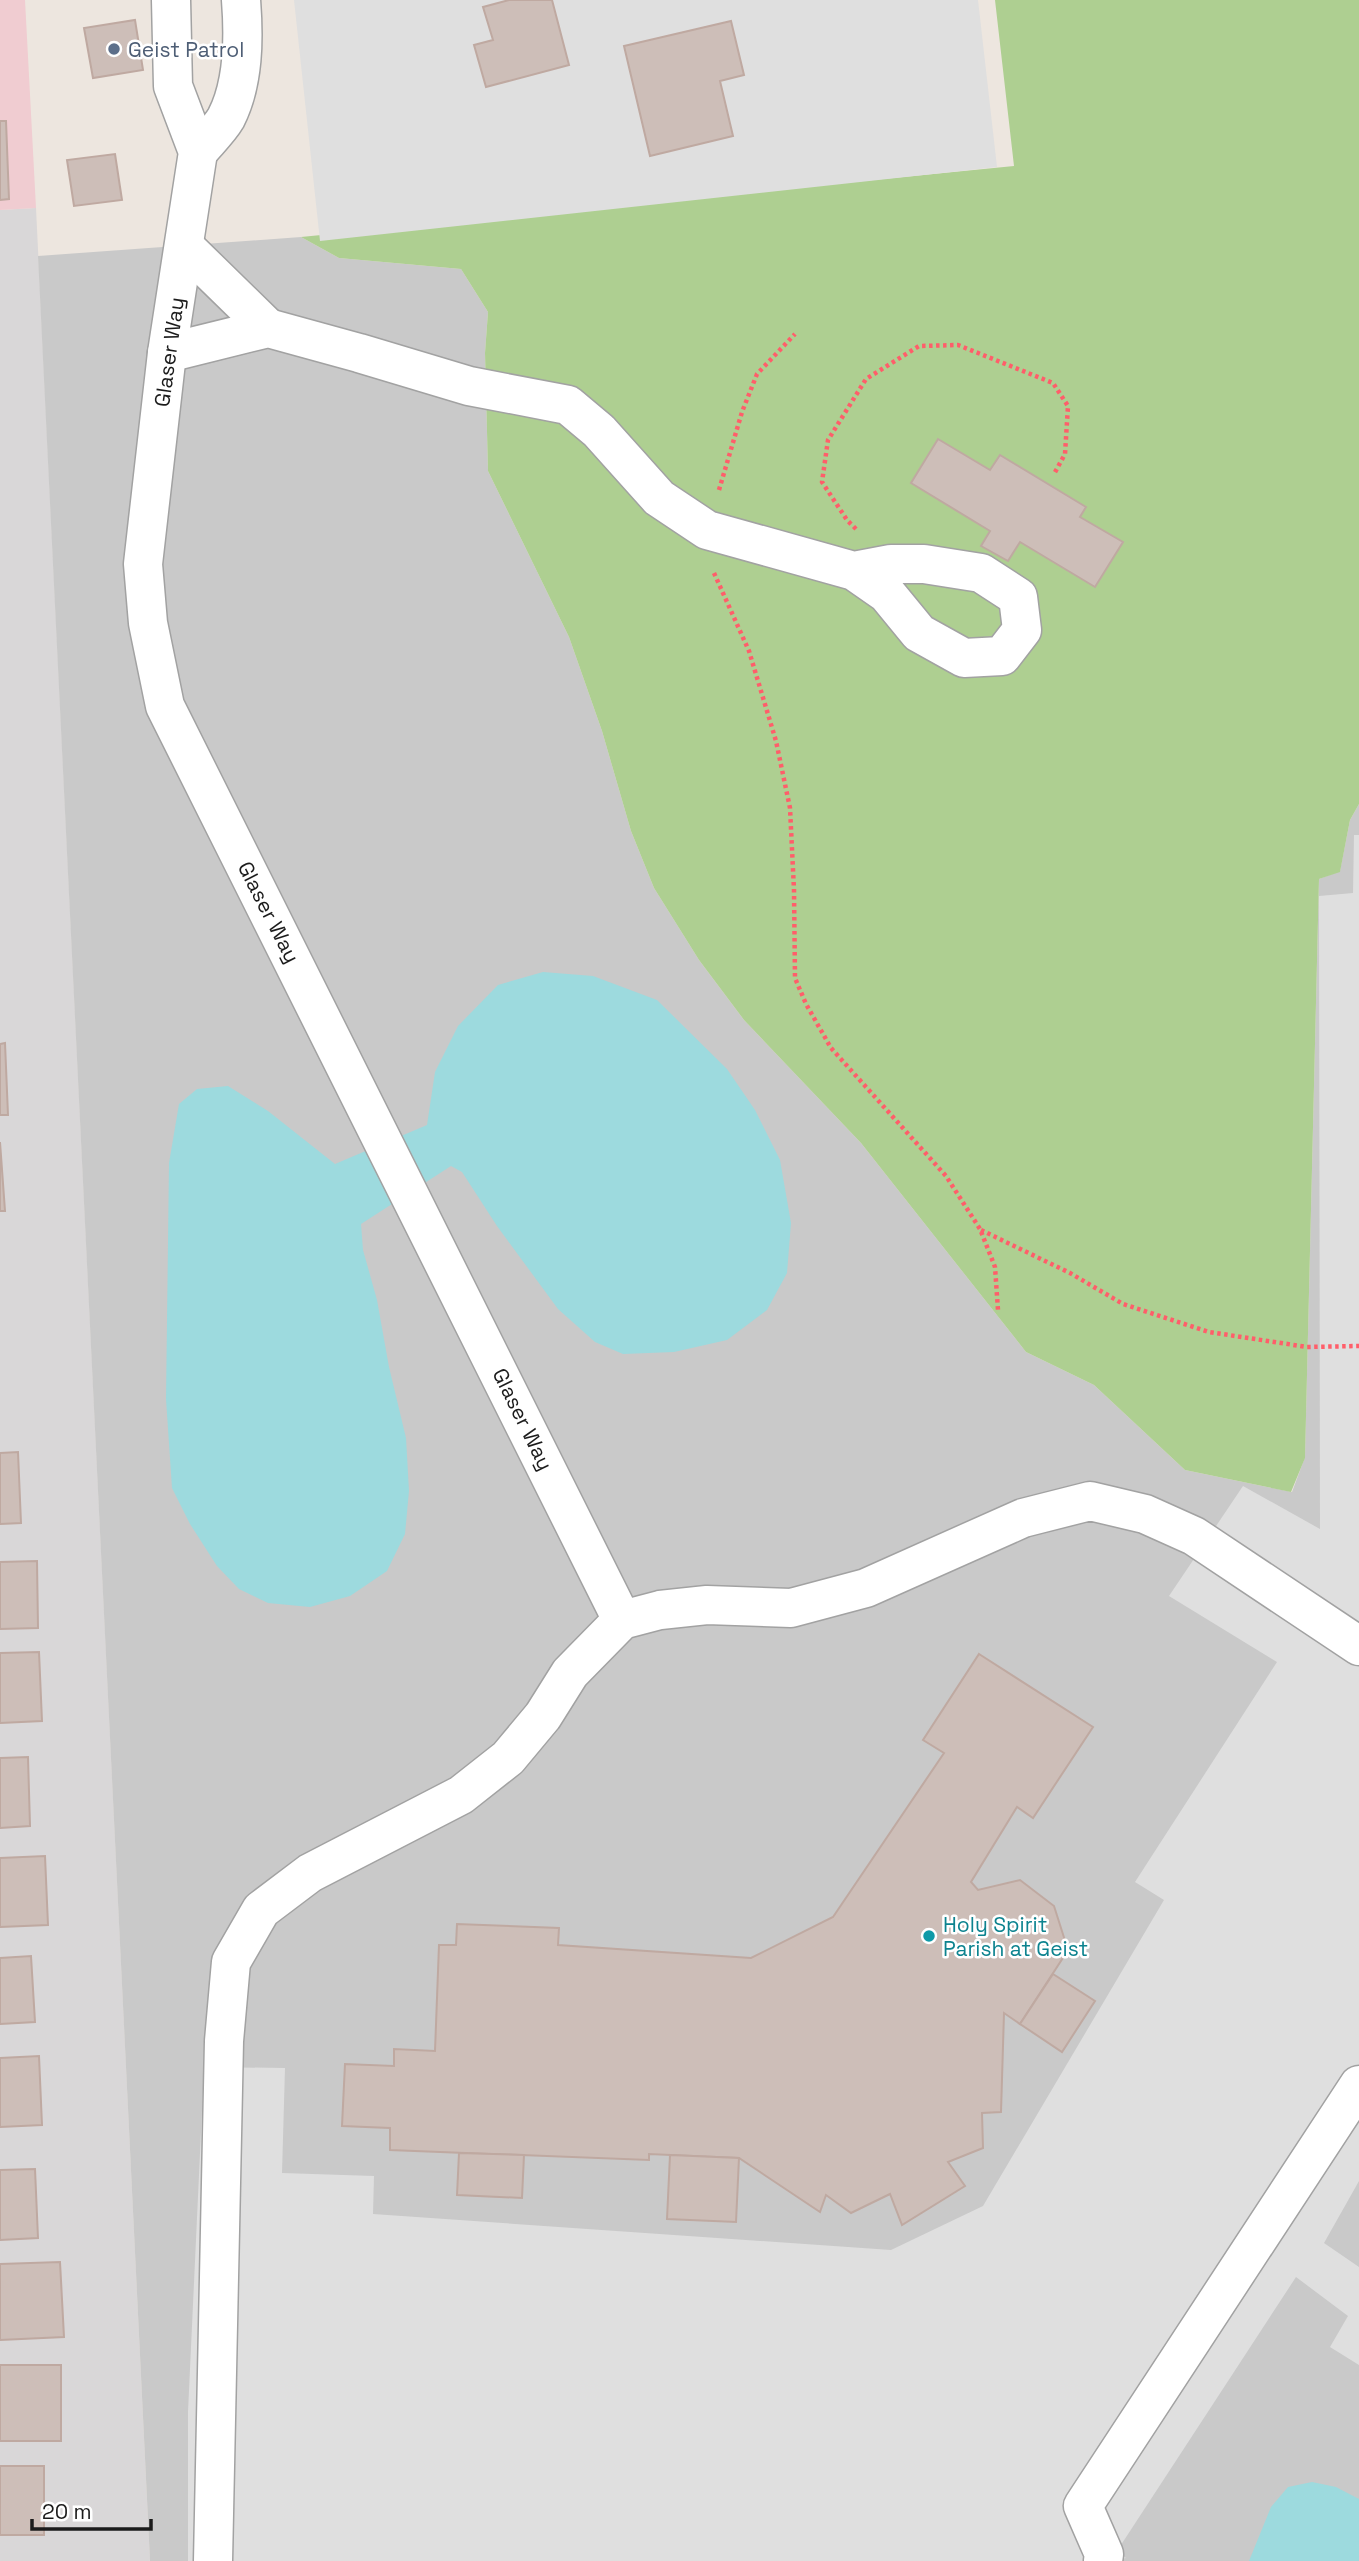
<svg xmlns="http://www.w3.org/2000/svg" width="1359" height="2561" viewBox="0 0 1359 2561" font-family="'Space Grotesk',sans-serif">
<rect width="100%" height="100%" fill="#ede6df"/>
<!-- residential -->
<polygon fill="#d9d7d8" points="36,208 150,2561 0,2561 0,210"/>
<!-- commercial -->
<polygon fill="#f0ccd1" points="0,0 25,0 36,208 0,210"/>
<!-- religious -->
<polygon fill="#c9c9c9" points="301,237 339,258 461,269 488,312 485,353 488,471 569,637 602,731 631,831 654,888 699,960 744,1020 861,1143 1026,1352 1094,1385 1185,1470 1292,1492 1305,1457 1319,879 1340,871 1350,820 1359,804 1359,2561 150,2561 38,256"/>
<!-- forest -->
<polygon fill="#aecf91" points="995,0 1359,0 1359,804 1350,820 1340,872 1319,879 1305,1458 1291,1492 1185,1470 1094,1385 1026,1352 861,1143 744,1020 699,960 654,888 631,831 602,731 569,637 488,471 485,353 488,312 461,269 339,258 301,237 1014,166"/>
<!-- parking -->
<g fill="#dfdfdf" fill-rule="evenodd">
<path d="M 294,0 L 509,0 L 483,7 L 493,40 L 474,46 L 486,87 L 569,65 L 552,0 L 978,0 L 997,167 L 320,241 ZM 731,21 L 744,75 L 720,81 L 732,136 L 650,156 L 624,46 Z"/>
<polygon points="1354,835 1359,835 1359,2181 1324,2243 1359,2267 1359,2365 1330,2347 1348,2316 1296,2277 1117,2551 1126,2558 1122,2559 1122,2561 188,2561 188,2412 204,2067 285,2068 282,2173 374,2176 373,2214 891,2250 983,2206 1164,1900 1135,1882 1277,1662 1169,1596 1243,1486 1320,1529 1319,896 1353,893"/>
</g>
<!-- water -->
<g fill="#9ddade">
<polygon points="543,972 593,976 657,1000 727,1069 755,1110 780,1160 791,1223 787,1273 767,1310 727,1340 674,1352 623,1354 595,1342 558,1309 497,1226 462,1172 451,1166 361,1224 363,1250 377,1300 389,1367 406,1438 409,1491 405,1534 387,1571 350,1596 310,1607 268,1603 239,1589 217,1566 190,1524 172,1488 166,1399 169,1163 179,1104 197,1089 228,1086 268,1111 335,1164 427,1125 435,1072 458,1026 498,985"/>
<polygon points="1312,2482 1336,2487 1359,2499 1359,2561 1249,2561 1271,2507 1288,2487"/>
</g>
<!-- building -->
<g fill="#cdbeb8" stroke="#bfa9a1" stroke-width="2">
<polygon points="509,0 552,0 569,65 486,87 474,45 493,40 483,7"/>
<polygon points="135,20 143,70 93,78 84,28"/>
<polygon points="731,21 744,75 720,81 733,136 650,156 624,46"/>
<polygon points="0,121 6,121 9,199 0,200"/>
<polygon points="115,154 122,200 74,206 67,160"/>
<polygon points="938,439 990,470 1000,455 1086,507 1080,517 1123,542 1095,587 1020,542 1008,561 981,546 990,531 911,483"/>
<polygon points="5,1043 8,1115 0,1115 0,1044"/>
<polygon points="0,1142 5,1211 0,1211"/>
<polygon points="18,1452 21,1523 0,1524 0,1453"/>
<polygon points="37,1561 38,1628 0,1629 0,1562"/>
<polygon points="39,1652 42,1721 0,1723 0,1653"/>
<polygon points="979,1654 1093,1727 1033,1818 1017,1807 971,1882 978,1890 1020,1880 1054,1906 1068,1950 1020,2024 1004,2013 1001,2112 982,2113 983,2148 948,2162 965,2186 902,2225 890,2194 851,2213 826,2195 820,2212 739,2158 649,2154 649,2160 390,2150 390,2128 342,2126 345,2064 394,2066 394,2049 435,2051 439,1945 456,1945 457,1924 559,1928 558,1945 751,1958 833,1917 944,1753 923,1740"/>
<polygon points="28,1757 30,1826 0,1828 0,1758"/>
<polygon points="45,1856 48,1925 0,1927 0,1858"/>
<polygon points="31,1956 35,2022 0,2024 0,1958"/>
<polygon points="1053,1974 1095,2001 1062,2052 1020,2024"/>
<polygon points="39,2056 42,2125 0,2127 0,2058"/>
<polygon points="459,2153 524,2155 522,2198 457,2195"/>
<polygon points="670,2155 739,2158 736,2222 667,2219"/>
<polygon points="35,2169 38,2238 0,2240 0,2170"/>
<polygon points="60,2262 64,2337 0,2340 0,2264"/>
<rect x="0" y="2365" width="61" height="76"/>
<rect x="0" y="2466" width="44" height="69"/>
</g>
<g fill="none" stroke-linecap="round" stroke-linejoin="round">
<defs>
<g id="minor">
<polyline points="171,0 173,86 198,152 167,353 143,564 148,623 165,706 622,1620"/>
<path d="M 198,152 C 207,141 219,130 226,118 C 244,83 244,38 241,0"/>
<polyline points="184,246 268,328"/>
<polyline points="167,353 268,328 359,353 469,386 568,405 599,431 659,498 707,530 854,571 887,594 919,633 964,658 1002,656 1022,630 1018,597 981,573 924,564 891,564 854,571"/>
<polyline points="213,2561 224,2041 231,1962 261,1910 310,1873 461,1795 508,1758 543,1716 570,1673 622,1620 660,1610 707,1605 791,1608 866,1588 1023,1518 1090,1501 1145,1514 1194,1536 1359,1646"/>
<polyline points="1103,2561 1104,2554 1083,2506 1359,2085"/>
</g>
</defs>
<!-- minor casing -->
<use href="#minor" stroke="#a2a2a2" stroke-width="41"/>
<!-- path -->
<g stroke="#ff5e6a" stroke-width="4.5" stroke-dasharray="3.5 3.5" stroke-linecap="butt">
<polyline points="719,490 742,412 757,374 795,334"/>
<polyline points="856,529 847,520 822,482 828,440 866,379 919,346 958,345 1053,383 1068,406 1065,454 1054,474"/>
<polyline points="714,573 749,651 776,741 790,808 794,890 795,978 806,1004 831,1048 946,1176 980,1229 995,1267 998,1310"/>
<polyline points="981,1230 1070,1273 1123,1304 1209,1332 1307,1347 1359,1346"/>
</g>
<!-- minor -->
<use href="#minor" stroke="#fff" stroke-width="38"/>
</g>
<!-- markers -->
<circle fill="#5c6f8a" stroke="#fff" stroke-width="2.5" cx="114" cy="49" r="7"/>
<circle fill="#0f9aa8" stroke="#fff" stroke-width="2.5" cx="929" cy="1936" r="7"/>
<g text-anchor="middle" dominant-baseline="central" stroke-width="5" stroke-linejoin="round" paint-order="stroke">
<!-- service labels -->
<g font-size="21" fill="#4e5e75" stroke="#fff" text-anchor="start">
<text x="128" y="49">Geist Patrol</text>
</g>
<!-- street labels -->
<g font-size="21" fill="#1b1b1b" stroke="#fff">
<text transform="translate(169 352) rotate(-82)">Glaser Way</text>
<text transform="translate(269 912) rotate(63)">Glaser Way</text>
<text transform="translate(523 1419) rotate(64)">Glaser Way</text>
</g>
<!-- culture labels -->
<g font-size="21" fill="#0d838f" stroke="#fff" text-anchor="start">
<text x="943" y="1924">Holy Spirit<tspan x="943" dy="24">Parish at Geist</tspan></text>
</g>
</g>
<!-- scale -->
<path d="M32 2519v10h119v-10" fill="none" stroke="#1b1b1b" stroke-width="3.5"/>
<text x="42" y="2519" font-size="21" fill="#1b1b1b" stroke="#ffffff" stroke-width="5" paint-order="stroke">20 m</text>
</svg>
